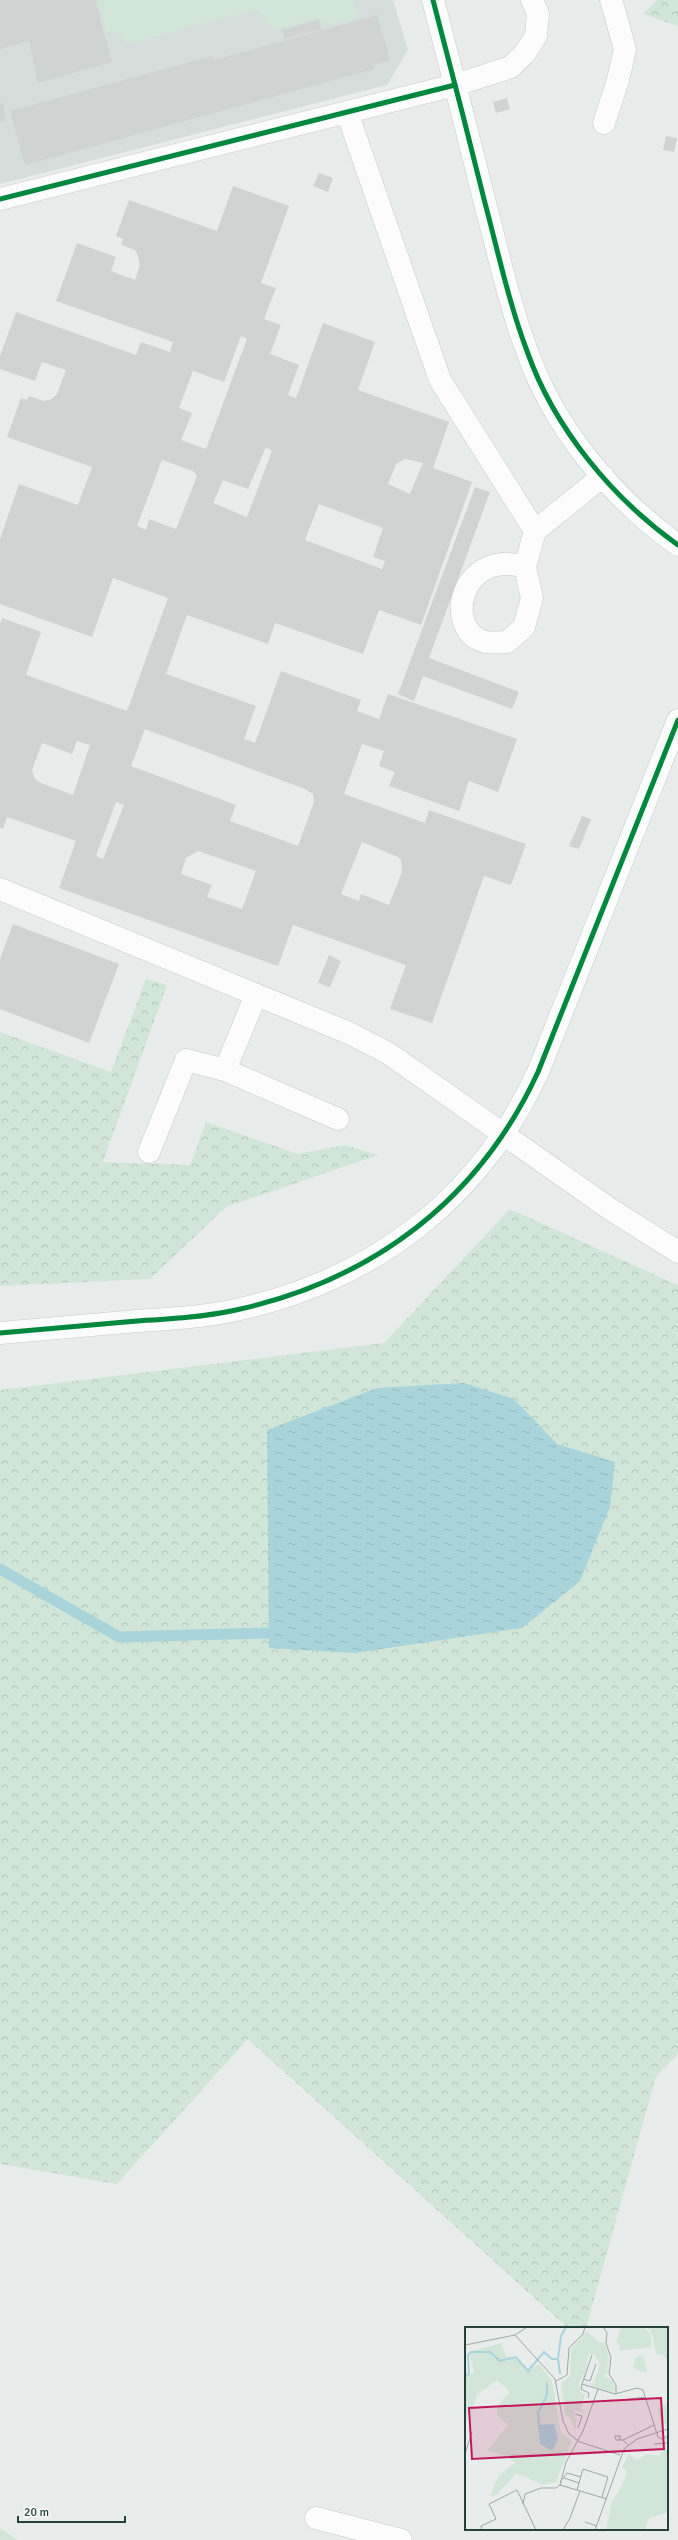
<svg xmlns="http://www.w3.org/2000/svg" width="678" height="2540" viewBox="0 0 678 2540" font-family="Signika,sans-serif">
<defs>
<pattern id="forest-crowns" width="20" height="18" patternUnits="userSpaceOnUse"><rect width="20" height="18" fill="#d1e6d8"/><path d="M2 6a3 3 0 1 1 6 0M12 15a3 3 0 1 1 6 0" fill="none" stroke="#b3c6ba"/></pattern>
<pattern id="water-ripples" width="26" height="14" patternUnits="userSpaceOnUse"><rect width="26" height="14" fill="#a9d4db"/><path d="M2 4q2-2 4 0t4 0M15 11q2-2 4 0t4 0" fill="none" stroke="#91b7bd"/></pattern>
</defs>
<rect width="100%" height="100%" fill="#e8edeb"/>
<!-- built -->
<polygon fill="#d6dedb" points="0,0 393,0 408,50 387,85 0,184"/>
<!-- forest -->
<g fill="url(#forest-crowns)">
<polygon points="657,0 678,0 678,26 643,14"/>
<polygon points="146,979 167,985 103,1162 190,1165 206,1122 298,1154 345,1145 378,1155 226,1207 150,1279 0,1286 0,1032 111,1072"/>
<polygon points="510,1209 678,1285 678,2054 656,2076 586,2328 568,2328 248,2039 117,2184 0,2164 0,1390 384,1343"/>
<polygon points="0,2528 18,2540 0,2540"/>
</g>
<!-- pitch -->
<polygon fill="#d1e6d8" points="98,0 353,0 358,18 329,25 318,18 275,30 257,9 128,44 119,32 106,31"/>
<!-- water -->
<polygon fill="url(#water-ripples)" points="464,1383 514,1399 557,1444 615,1462 610,1507 580,1581 522,1628 355,1653 269,1648 267,1430 377,1388"/>
<g fill="none" stroke-linecap="round" stroke-linejoin="round">
<!-- stream -->
<polyline stroke="#a9d4db" stroke-width="11" points="0,1569 119,1637 268,1633"/>
</g>
<!-- building -->
<g fill="#cfd4d2" fill-rule="evenodd">
<polygon points="0,0 95,0 112,62 38,83 29,41 0,49"/>
<polygon points="377,15 390,60 373,65 374,69 25,165 10,111 212,56 214,60"/>
<polygon points="318,20 321,29 285,39 282,30"/>
<polygon points="507,98 510,109 496,113 493,102"/>
<polygon points="3,103 6,121 0,122 0,104"/>
<polygon points="666,136 677,138 674,152 663,150"/>
<polygon points="319,173 333,178 328,192 313,186"/>
<path d="M 233,186 L 289,206 L 261,283 L 276,288 L 264,319 L 281,325 L 270,354 L 299,365 L 288,395 L 296,398 L 323,323 L 375,342 L 358,390 L 449,422 L 433,468 L 472,482 L 421,625 L 379,610 L 363,654 L 275,623 L 268,644 L 187,615 L 166,674 L 256,706 L 244,739 L 255,743 L 281,671 L 361,700 L 357,711 L 379,719 L 388,694 L 517,739 L 498,792 L 469,781 L 459,811 L 389,786 L 395,772 L 379,766 L 384,751 L 362,744 L 344,794 L 425,823 L 429,810 L 526,844 L 511,885 L 484,876 L 432,1023 L 390,1009 L 406,965 L 293,925 L 278,966 L 59,888 L 76,841 L 7,817 L 3,829 L 0,828 L 0,624 L 2,618 L 41,632 L 26,675 L 127,711 L 168,598 L 113,578 L 92,637 L 0,604 L 0,539 L 19,484 L 78,505 L 92,467 L 7,437 L 21,398 L 27,400 L 29,396 L 44,401 L 52,399 L 57,394 L 66,370 L 42,362 L 35,381 L 0,369 L 0,356 L 16,312 L 136,355 L 141,342 L 170,352 L 173,342 L 56,301 L 77,243 L 116,257 L 111,271 L 135,280 L 140,265 L 138,256 L 135,250 L 121,245 L 123,239 L 116,236 L 129,200 L 217,231 ZM 241,336 L 247,339 L 206,449 L 181,440 L 192,413 L 179,408 L 193,371 L 224,382 ZM 266,447 L 272,451 L 247,517 L 213,503 L 223,480 L 248,489 ZM 405,459 L 423,463 L 410,494 L 388,484 L 396,464 ZM 162,460 L 193,471 L 197,476 L 176,529 L 149,519 L 146,530 L 137,526 ZM 319,504 L 383,528 L 373,557 L 385,561 L 382,569 L 305,540 ZM 145,729 L 305,789 L 313,794 L 314,802 L 298,846 L 230,821 L 236,805 L 131,766 ZM 77,741 L 90,745 L 73,795 L 41,783 L 35,779 L 32,770 L 42,743 L 72,754 ZM 116,802 L 124,805 L 103,859 L 96,856 ZM 362,842 L 398,857 L 401,860 L 402,872 L 389,905 L 361,894 L 359,901 L 341,894 ZM 198,851 L 256,871 L 242,909 L 207,897 L 212,885 L 181,874 L 186,858 Z"/>
<polygon points="475,487 490,492 429,658 519,692 512,709 423,676 414,701 398,694"/>
<polygon points="582,816 591,819 579,849 569,846"/>
<polygon points="13,924 119,964 89,1043 0,1009 0,959"/>
<polygon points="329,955 341,961 330,987 318,983"/>
</g>
<g fill="none" stroke-linecap="round" stroke-linejoin="round">
<defs>
<g id="minor">
<path d="M 433,0 C 451,68 468,135 485,203 C 498,252 509,303 527,351 C 554,428 612,498 678,545"/>
<polyline points="347,112 440,380 535,531"/>
<polyline points="604,123 618,80 625,49 611,0"/>
<polyline points="0,199 455,85 511,67 525,53 536,36 538,14 532,0"/>
<path d="M 525,567 C 461,547 441,631 486,642 C 492,643 501,642 507,642 L 524,627 L 532,598 L 525,567 L 535,531 L 603,476"/>
<polyline points="0,889 349,1033 388,1053 610,1209 678,1252"/>
<polyline points="225,1070 256,995"/>
<polyline points="149,1152 186,1060 225,1070 338,1119"/>
<path d="M 0,1333 C 46,1329 91,1325 137,1321 C 170,1319 204,1317 236,1310 C 373,1280 479,1200 538,1072 L 678,720"/>
<polyline points="316,2518 401,2540"/>
</g>
</defs>
<!-- minor casing -->
<use href="#minor" stroke="#c5cac8" stroke-width="23"/>
<!-- minor -->
<use href="#minor" stroke="#fcfcfc" stroke-width="22"/>
<defs>
<g id="cycleway">
<path d="M 433,0 C 451,68 468,135 485,203 C 498,252 509,303 527,351 C 554,428 612,498 678,545"/>
<polyline points="0,199 455,85"/>
<path d="M 0,1333 C 46,1329 91,1325 137,1321 C 170,1319 204,1317 236,1310 C 373,1280 479,1200 538,1072 L 678,720"/>
</g>
</defs>
<!-- cycleway casing -->
<use href="#cycleway" stroke="#f7fbf9" stroke-width="8"/>
<!-- cycleway -->
<use href="#cycleway" stroke="#00873e" stroke-width="5"/>
</g>
<!-- overview -->
<g transform="translate(465 2327)">
<rect width="203" height="203" fill="#e8edeb"/>
<path d="M 182,0 L 203,0 L 203,35 L 198,28 L 191,27 L 187,6 ZM 121,4 L 134,15 L 139,15 L 145,35 L 142,35 L 143,46 L 138,49 L 148,54 L 150,64 L 145,65 L 123,57 L 129,56 L 135,37 L 129,27 L 124,27 L 121,43 L 114,56 L 115,65 L 120,68 L 116,83 L 123,86 L 109,83 L 109,90 L 112,91 L 110,104 L 106,93 L 100,87 L 96,56 L 105,49 L 106,22 ZM 36,16 L 42,30 L 51,30 L 64,43 L 74,37 L 87,54 L 96,105 L 107,114 L 91,155 L 78,158 L 51,146 L 32,168 L 25,169 L 34,148 L 50,136 L 42,129 L 22,124 L 43,98 L 32,88 L 33,78 L 45,65 L 32,53 L 13,67 L 0,95 L 0,49 L 9,45 L 4,25 ZM 198,119 L 203,124 L 203,185 L 184,191 L 180,203 L 141,203 L 147,174 L 157,159 L 162,144 L 157,140 L 164,127 L 173,133 L 181,127 L 195,129 Z" fill="#d1e6d8"/>
<path d="M 156,0 L 180,1 L 186,7 L 186,20 L 155,24 L 154,17 L 151,16 ZM 178,29 L 182,44 L 177,45 L 168,41 L 168,37 L 170,37 L 170,30 ZM 203,76 L 203,96 L 196,98 L 193,81 Z" fill="#d1e6d8"/>
<path d="M 89,97 L 93,111 L 88,123 L 85,123 L 75,117 L 73,98 Z" fill="#a9d4db"/>
<path fill="none" stroke="#a9d4db" stroke-width="2" d="M 93,32 L 95,47M 0,49 L 4,47 L 3,28 L 6,25 L 25,25 L 35,34 L 51,30 L 63,44 L 79,25 L 87,32 L 93,32 L 96,9 L 101,0M 74,98 L 73,86 L 82,68 L 82,56"/>
<path fill="none" stroke="#9aa9a4" stroke-width="1" d="M 138,0 L 142,6 L 141,16 L 146,31 L 144,47 L 151,58 L 151,67M 50,8 L 90,52 L 98,94 L 104,107 L 115,115 L 155,128M 0,18 L 50,8 L 62,0M 127,28 L 117,57 L 150,67 L 172,61 L 178,63 L 193,110 L 197,112 L 203,109M 118,52 L 125,54 L 131,37M 91,54 L 102,48 L 104,21 L 118,7 L 120,0M 117,57 L 116,62 L 124,66 L 123,71M 158,73 L 180,70M 110,87 L 117,89 L 113,101M 155,113 L 155,109 L 150,109 L 151,113 L 158,113 L 163,118M 158,113 L 189,98M 189,117 L 203,116M 0,127 L 7,105M 99,151 L 114,156M 95,155 L 102,146 L 116,150M 95,158 L 101,135 L 118,104 L 133,62M 112,163 L 118,142 L 143,150 L 137,170M 58,177 L 60,167 L 76,161 L 91,161 L 95,158 L 142,172M 120,195 L 132,199M 17,203 L 16,199 L 31,192 L 24,177 L 52,163 L 71,203M 98,203 L 105,191 L 115,164M 130,203 L 159,122 L 172,112 L 203,102"/>
<path fill="#c2185b" fill-opacity="0.15" stroke="#c2185b" stroke-width="2" d="M 196,71 L 199,122 L 7,132 L 4,81 Z"/>
<rect width="203" height="203" fill="none" stroke="#24423a" stroke-width="2"/>
</g>
<!-- scale -->
<path d="M18 2516v6h107v-6" fill="none" stroke="#24423a" stroke-width="2"/>
<text x="24" y="2516" font-size="12" fill="#24423a" stroke="#f7fbf9" stroke-width="3" paint-order="stroke">20 m</text>
</svg>
